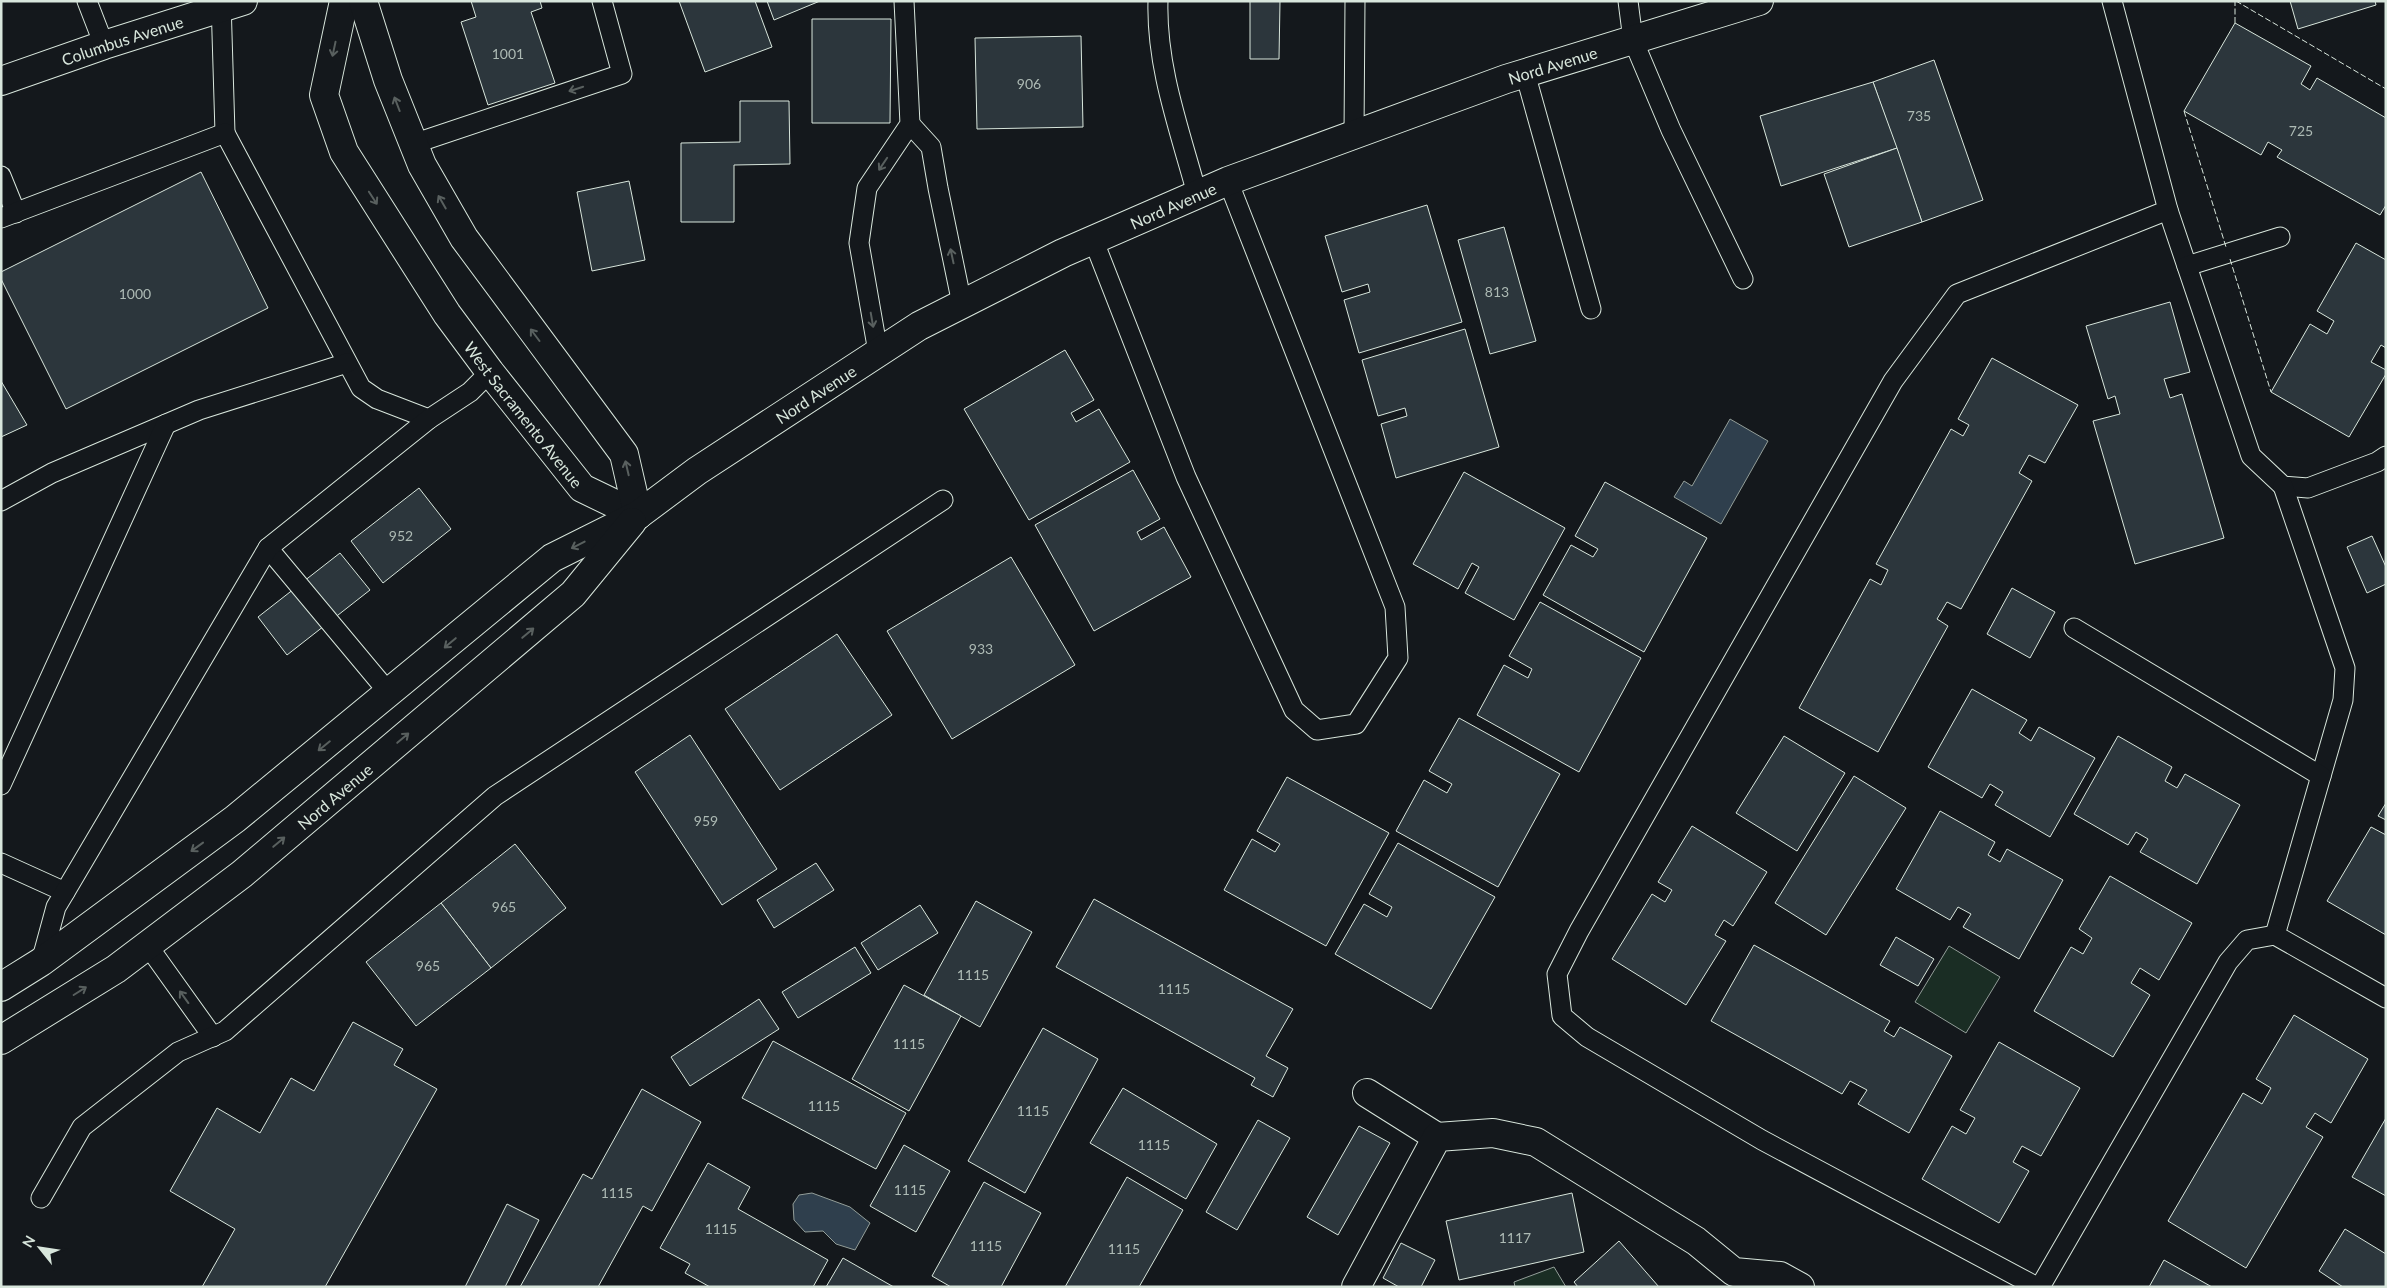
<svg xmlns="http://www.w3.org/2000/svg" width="2387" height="1288" viewBox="0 0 2387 1288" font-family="Lato,sans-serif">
<rect width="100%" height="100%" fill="#14181c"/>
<!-- green -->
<g fill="#1a2d24" stroke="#939e99">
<polygon points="1949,946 2000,977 1966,1033 1915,1002"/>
<polygon points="1554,1267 1566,1287 1515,1287 1514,1282"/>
</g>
<!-- water -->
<g fill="#2f3f4d" stroke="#939e99">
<polygon points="1730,419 1768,441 1721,524 1674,497 1684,481 1692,486"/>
<polygon points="812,1193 850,1207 870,1223 855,1250 836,1244 823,1231 805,1232 794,1220 793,1204 799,1195"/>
</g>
<!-- building -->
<g fill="#2c363c" stroke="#d8e6dc">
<polygon points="471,1 540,1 542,8 531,12 555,83 488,105 461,22 476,17"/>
<polygon points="679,1 755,1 772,47 705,72"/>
<polygon points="767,1 820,1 774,20"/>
<polygon points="1250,1 1280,1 1279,59 1250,59"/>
<polygon points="2290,1 2375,1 2376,5 2298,29"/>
<polygon points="812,19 891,19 890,123 812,123"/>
<polygon points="2235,23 2311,66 2301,84 2310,90 2317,78 2386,118 2386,205 2380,215 2277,157 2282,150 2268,142 2261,155 2184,111"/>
<polygon points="1081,36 1083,127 977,129 975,38"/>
<polygon points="1934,60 1983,200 1922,222 1873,82"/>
<polygon points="1873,82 1897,148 1781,186 1760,116"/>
<polygon points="740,101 789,101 790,164 734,165 734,222 681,222 681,143 740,142"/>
<polygon points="1897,148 1922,222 1849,247 1824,174"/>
<polygon points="201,172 268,308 66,409 1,279 1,272"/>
<polygon points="629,181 645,260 592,271 577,192"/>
<polygon points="1427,205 1462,322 1359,353 1344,300 1370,292 1368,284 1342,292 1325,236"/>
<polygon points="1504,227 1536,341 1490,354 1458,240"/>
<polygon points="2356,243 2386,260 2386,348 2381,345 2371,362 2386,370 2386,374 2349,437 2271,392 2310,324 2327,334 2334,321 2317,311"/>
<polygon points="2170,302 2190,372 2164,379 2170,398 2182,394 2224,538 2135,564 2093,421 2120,414 2115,396 2108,399 2086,326"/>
<polygon points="1465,329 1499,447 1396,478 1381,424 1407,416 1405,408 1378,416 1362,360"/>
<polygon points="1065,350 1094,400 1071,413 1076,422 1099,409 1130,462 1029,520 964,409"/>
<polygon points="1992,358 2078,405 2045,463 2029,455 2019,473 2032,481 1961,609 1947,602 1937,619 1948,626 1878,752 1799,708 1870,579 1881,585 1888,570 1876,564 1951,429 1963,436 1969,425 1958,419"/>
<polygon points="1,381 27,425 1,437"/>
<polygon points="1133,470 1160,519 1137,532 1141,540 1164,527 1191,577 1094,631 1035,525"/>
<polygon points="1464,472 1565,528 1514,620 1465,593 1479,567 1472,563 1458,589 1413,564"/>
<polygon points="1605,482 1707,538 1644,652 1543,595 1571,545 1593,557 1598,549 1575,536"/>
<polygon points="419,488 451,529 383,583 351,541"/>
<polygon points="2372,536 2386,567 2386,584 2367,593 2347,547"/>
<polygon points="340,553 370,590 287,655 258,617"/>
<polygon points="1011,557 1075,665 952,739 887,631"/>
<polygon points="2012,588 2055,612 2030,658 1987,634"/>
<polygon points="1540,602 1641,658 1579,772 1477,715 1504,665 1528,678 1532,669 1509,656"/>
<polygon points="837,634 892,715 780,790 725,709"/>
<polygon points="1972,689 2027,720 2019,733 2031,741 2039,727 2095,758 2050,837 1995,805 2003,792 1990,784 1982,798 1928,767"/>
<polygon points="1459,718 1560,774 1498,887 1396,831 1424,780 1447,793 1452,784 1429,771"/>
<polygon points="690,735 777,869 722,905 635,772"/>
<polygon points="1784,736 1845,773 1797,851 1736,813"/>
<polygon points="2118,736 2172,767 2165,781 2177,788 2185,774 2240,805 2197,884 2140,852 2148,839 2136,832 2128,845 2074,814"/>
<polygon points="1854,776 1906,808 1826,935 1775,903"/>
<polygon points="1287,777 1389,833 1326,946 1224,890 1252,839 1275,852 1280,844 1257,831"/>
<polygon points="2386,803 2386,820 2378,816"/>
<polygon points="1940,811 1995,842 1988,855 2000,862 2007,849 2063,880 2019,959 1963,927 1971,914 1958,907 1950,920 1896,889"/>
<polygon points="1692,826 1767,872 1733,926 1724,920 1715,935 1726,941 1686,1005 1612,959 1652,894 1665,902 1672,890 1658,882"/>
<polygon points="2371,827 2386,835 2386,935 2327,901"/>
<polygon points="1398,843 1495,897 1431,1009 1335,954 1364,904 1387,917 1392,907 1369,894"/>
<polygon points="515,844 566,908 491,968 441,903"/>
<polygon points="816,863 834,890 774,928 757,900"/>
<polygon points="2110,876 2192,923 2159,980 2140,968 2131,983 2150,995 2113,1057 2034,1011 2071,947 2083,954 2092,938 2079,929"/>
<polygon points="1094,899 1293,1009 1266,1056 1288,1068 1273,1097 1251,1085 1255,1078 1056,967"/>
<polygon points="976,901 1032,932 980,1027 924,995"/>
<polygon points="441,903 491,968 416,1026 366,962"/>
<polygon points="920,905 938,933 878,970 861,943"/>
<polygon points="1896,937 1934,959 1918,986 1880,965"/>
<polygon points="1754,945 1890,1021 1884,1031 1894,1037 1900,1027 1952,1056 1909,1133 1858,1104 1867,1090 1850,1081 1842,1094 1711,1021"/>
<polygon points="855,947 871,973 798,1018 782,992"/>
<polygon points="904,985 961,1016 909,1111 852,1079"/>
<polygon points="759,999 779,1029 690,1086 671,1057"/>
<polygon points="2294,1015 2368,1059 2331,1123 2315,1113 2306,1127 2323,1137 2246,1268 2168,1221 2243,1093 2262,1104 2271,1088 2256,1079"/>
<polygon points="353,1022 403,1049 394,1065 437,1089 325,1287 202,1287 235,1229 170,1191 217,1108 260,1133 291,1078 314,1091"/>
<polygon points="1043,1028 1098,1059 1025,1193 968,1161"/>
<polygon points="773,1041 906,1113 876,1169 742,1098"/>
<polygon points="1999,1042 2080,1088 2041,1156 2022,1146 2013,1162 2029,1171 1999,1223 1922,1179 1952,1126 1966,1134 1975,1118 1960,1110"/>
<polygon points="1123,1088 1217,1144 1186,1199 1090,1143"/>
<polygon points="642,1089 701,1122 652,1211 643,1206 598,1287 520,1287 583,1174 592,1179"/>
<polygon points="2386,1118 2386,1196 2352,1177"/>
<polygon points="1258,1120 1290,1138 1237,1230 1206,1212"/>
<polygon points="1359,1126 1390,1143 1338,1235 1307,1217"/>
<polygon points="904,1145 950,1171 916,1232 870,1206"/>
<polygon points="708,1163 750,1187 738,1209 828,1260 813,1287 710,1287 685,1273 690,1264 660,1248"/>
<polygon points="1127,1177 1183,1210 1139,1287 1065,1287"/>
<polygon points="984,1182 1041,1213 1001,1287 951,1287 932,1276"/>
<polygon points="1572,1193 1584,1252 1459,1280 1446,1221"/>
<polygon points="507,1204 539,1220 505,1287 465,1287"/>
<polygon points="2345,1229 2386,1254 2386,1287 2343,1287 2319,1271"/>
<polygon points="1619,1241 1659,1287 1578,1287 1574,1282"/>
<polygon points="1401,1243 1435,1260 1421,1287 1399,1287 1383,1278"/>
<polygon points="843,1258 892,1286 894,1287 826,1287"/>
<polygon points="2164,1260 2212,1287 2149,1287"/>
</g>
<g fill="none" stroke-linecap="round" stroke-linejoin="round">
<defs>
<g id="lane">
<polyline points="87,1 104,45"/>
<polyline points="221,1 225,133"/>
<path d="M 1158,1 C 1156,67 1180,131 1197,194"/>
<polyline points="1628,1 1633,40 1671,130 1743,279"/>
<polyline points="1525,73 1591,309"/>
<polyline points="910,124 931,147 938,188 962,304"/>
<polyline points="1354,134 1355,1"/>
<polyline points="413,144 622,74 602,1"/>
<polyline points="1,176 16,213"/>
<polyline points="2168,210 2251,456 2283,486 2308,488 2377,462 2386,456"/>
<polyline points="1,218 225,133 361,388 377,399 429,419"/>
<polyline points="1093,239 1186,477 1294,710 1317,730 1356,724 1398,658 1395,607 1228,181"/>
<polyline points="2187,266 2280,237"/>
<polyline points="878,352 859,243 867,188 910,124 904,1"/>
<polyline points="2283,486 2345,668 2343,700 2321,776"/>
<polyline points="1,501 52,473 199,410 347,363"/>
<polyline points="268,548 389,693"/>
<polyline points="2074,628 2321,776 2275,935"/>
<polyline points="1,785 166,424"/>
<polyline points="1,863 65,892"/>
<polyline points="148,946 213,1037"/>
<polyline points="41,962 56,907 65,892 268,548 429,419 470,392 490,372"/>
<polyline points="41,1198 82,1127 178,1052 225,1031 495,796 943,500"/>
<polyline points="2037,1287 1762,1140 1587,1037 1562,1016 1557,974 1579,931 1893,381 1957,294 2168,210 2112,1"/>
<polyline points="2040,1287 2228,962 2247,940 2275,935 2386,998"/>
</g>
<g id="street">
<path id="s1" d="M 344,1 L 324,95 L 344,152 L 447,314 L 490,372 L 582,488 L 638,515"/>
<polyline points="363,1 388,80 422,165 464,238 624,454 638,515"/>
<path id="s2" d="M 1,81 L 104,45 L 243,1"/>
<polyline points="1367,1093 1437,1137"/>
<polyline points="1356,1287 1437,1137 1493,1133 1536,1142 1696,1241 1734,1272 1780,1276 1800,1287"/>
</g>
<g id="primary">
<path id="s3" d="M 1,987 L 41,962 L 235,819 L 552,558 L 638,515 L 697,471 L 919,326 L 1063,253 L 1228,181 L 1506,79 L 1759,1"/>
<path id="s4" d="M 1,1040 L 116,969 L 242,874 L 573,594 L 632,522"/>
</g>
</defs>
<!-- lane casing -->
<use href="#lane" stroke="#d8e6dc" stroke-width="21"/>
<!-- street casing -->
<use href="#street" stroke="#d8e6dc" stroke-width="30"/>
<!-- primary casing -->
<use href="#primary" stroke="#d8e6dc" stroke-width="30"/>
<!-- lane -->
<use href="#lane" stroke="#14181c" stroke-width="19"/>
<!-- street -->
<use href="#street" stroke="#14181c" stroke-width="28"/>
<!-- primary -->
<use href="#primary" stroke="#14181c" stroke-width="28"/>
<!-- fence -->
<g stroke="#d8e6dc" stroke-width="1" stroke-dasharray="6 2.5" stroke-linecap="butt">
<polyline points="2236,1 2386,89"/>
<polyline points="2235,23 2235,1"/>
<polyline points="2184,111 2226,247"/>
<polyline points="2230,259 2271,392"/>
</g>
</g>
<!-- one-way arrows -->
<defs><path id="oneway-shaft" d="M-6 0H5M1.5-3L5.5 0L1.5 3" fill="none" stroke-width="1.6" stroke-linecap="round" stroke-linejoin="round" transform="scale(1.25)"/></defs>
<g stroke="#59605f">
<use href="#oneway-shaft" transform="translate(334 49) rotate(102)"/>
<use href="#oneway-shaft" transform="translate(576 89) rotate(162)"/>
<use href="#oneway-shaft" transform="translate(397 104) rotate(-111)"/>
<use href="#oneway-shaft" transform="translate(883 164) rotate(124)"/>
<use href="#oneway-shaft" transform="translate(373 198) rotate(57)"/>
<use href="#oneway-shaft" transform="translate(442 202) rotate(-120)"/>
<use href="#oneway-shaft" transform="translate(952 256) rotate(-102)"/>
<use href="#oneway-shaft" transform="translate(872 320) rotate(80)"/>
<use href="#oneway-shaft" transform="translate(535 335) rotate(-127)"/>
<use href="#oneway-shaft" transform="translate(627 468) rotate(-103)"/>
<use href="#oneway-shaft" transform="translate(578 545) rotate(153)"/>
<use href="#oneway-shaft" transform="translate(528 633) rotate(-40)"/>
<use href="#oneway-shaft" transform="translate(450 643) rotate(140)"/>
<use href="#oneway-shaft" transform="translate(403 738) rotate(-40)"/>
<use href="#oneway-shaft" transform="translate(324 746) rotate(141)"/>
<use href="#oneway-shaft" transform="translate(279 842) rotate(-40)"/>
<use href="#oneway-shaft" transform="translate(197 847) rotate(144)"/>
<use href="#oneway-shaft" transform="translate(80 991) rotate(-32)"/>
<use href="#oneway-shaft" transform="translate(184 997) rotate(-126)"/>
</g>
<g text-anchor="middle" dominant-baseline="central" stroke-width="4" stroke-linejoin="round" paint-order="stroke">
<!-- number labels -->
<g font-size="14" fill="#adbab4">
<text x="508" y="53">1001</text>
<text x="1029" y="83">906</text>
<text x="1919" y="115">735</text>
<text x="2301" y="130">725</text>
<text x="1497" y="291">813</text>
<text x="135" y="293">1000</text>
<text x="401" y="535">952</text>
<text x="981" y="648">933</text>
<text x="706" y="820">959</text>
<text x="504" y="906">965</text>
<text x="428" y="965">965</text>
<text x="973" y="974">1115</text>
<text x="1174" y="988">1115</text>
<text x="909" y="1043">1115</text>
<text x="824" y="1105">1115</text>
<text x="1033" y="1110">1115</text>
<text x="1154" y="1144">1115</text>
<text x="910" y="1189">1115</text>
<text x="617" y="1192">1115</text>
<text x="721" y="1228">1115</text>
<text x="1515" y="1237">1117</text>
<text x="986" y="1245">1115</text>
<text x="1124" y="1248">1115</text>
</g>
<!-- street labels -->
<g font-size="16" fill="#d8e6dc" stroke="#14181c">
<text stroke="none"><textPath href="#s2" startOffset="128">Columbus Avenue</textPath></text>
<text stroke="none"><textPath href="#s3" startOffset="1820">Nord Avenue</textPath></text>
<text stroke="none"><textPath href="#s3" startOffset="1415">Nord Avenue</textPath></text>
<text stroke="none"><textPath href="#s3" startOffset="1010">Nord Avenue</textPath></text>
<text stroke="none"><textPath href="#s1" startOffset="475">West Sacramento Avenue</textPath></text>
<text stroke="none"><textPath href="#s4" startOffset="414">Nord Avenue</textPath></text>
</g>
</g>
<!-- border -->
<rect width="2387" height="1288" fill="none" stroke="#d8e6dc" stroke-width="5"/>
<!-- north arrow -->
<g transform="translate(40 1248) rotate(300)" stroke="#14181c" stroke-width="4" paint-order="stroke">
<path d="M0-4L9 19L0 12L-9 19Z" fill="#d8e6dc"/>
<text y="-8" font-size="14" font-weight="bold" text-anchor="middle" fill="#d8e6dc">N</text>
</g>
</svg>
